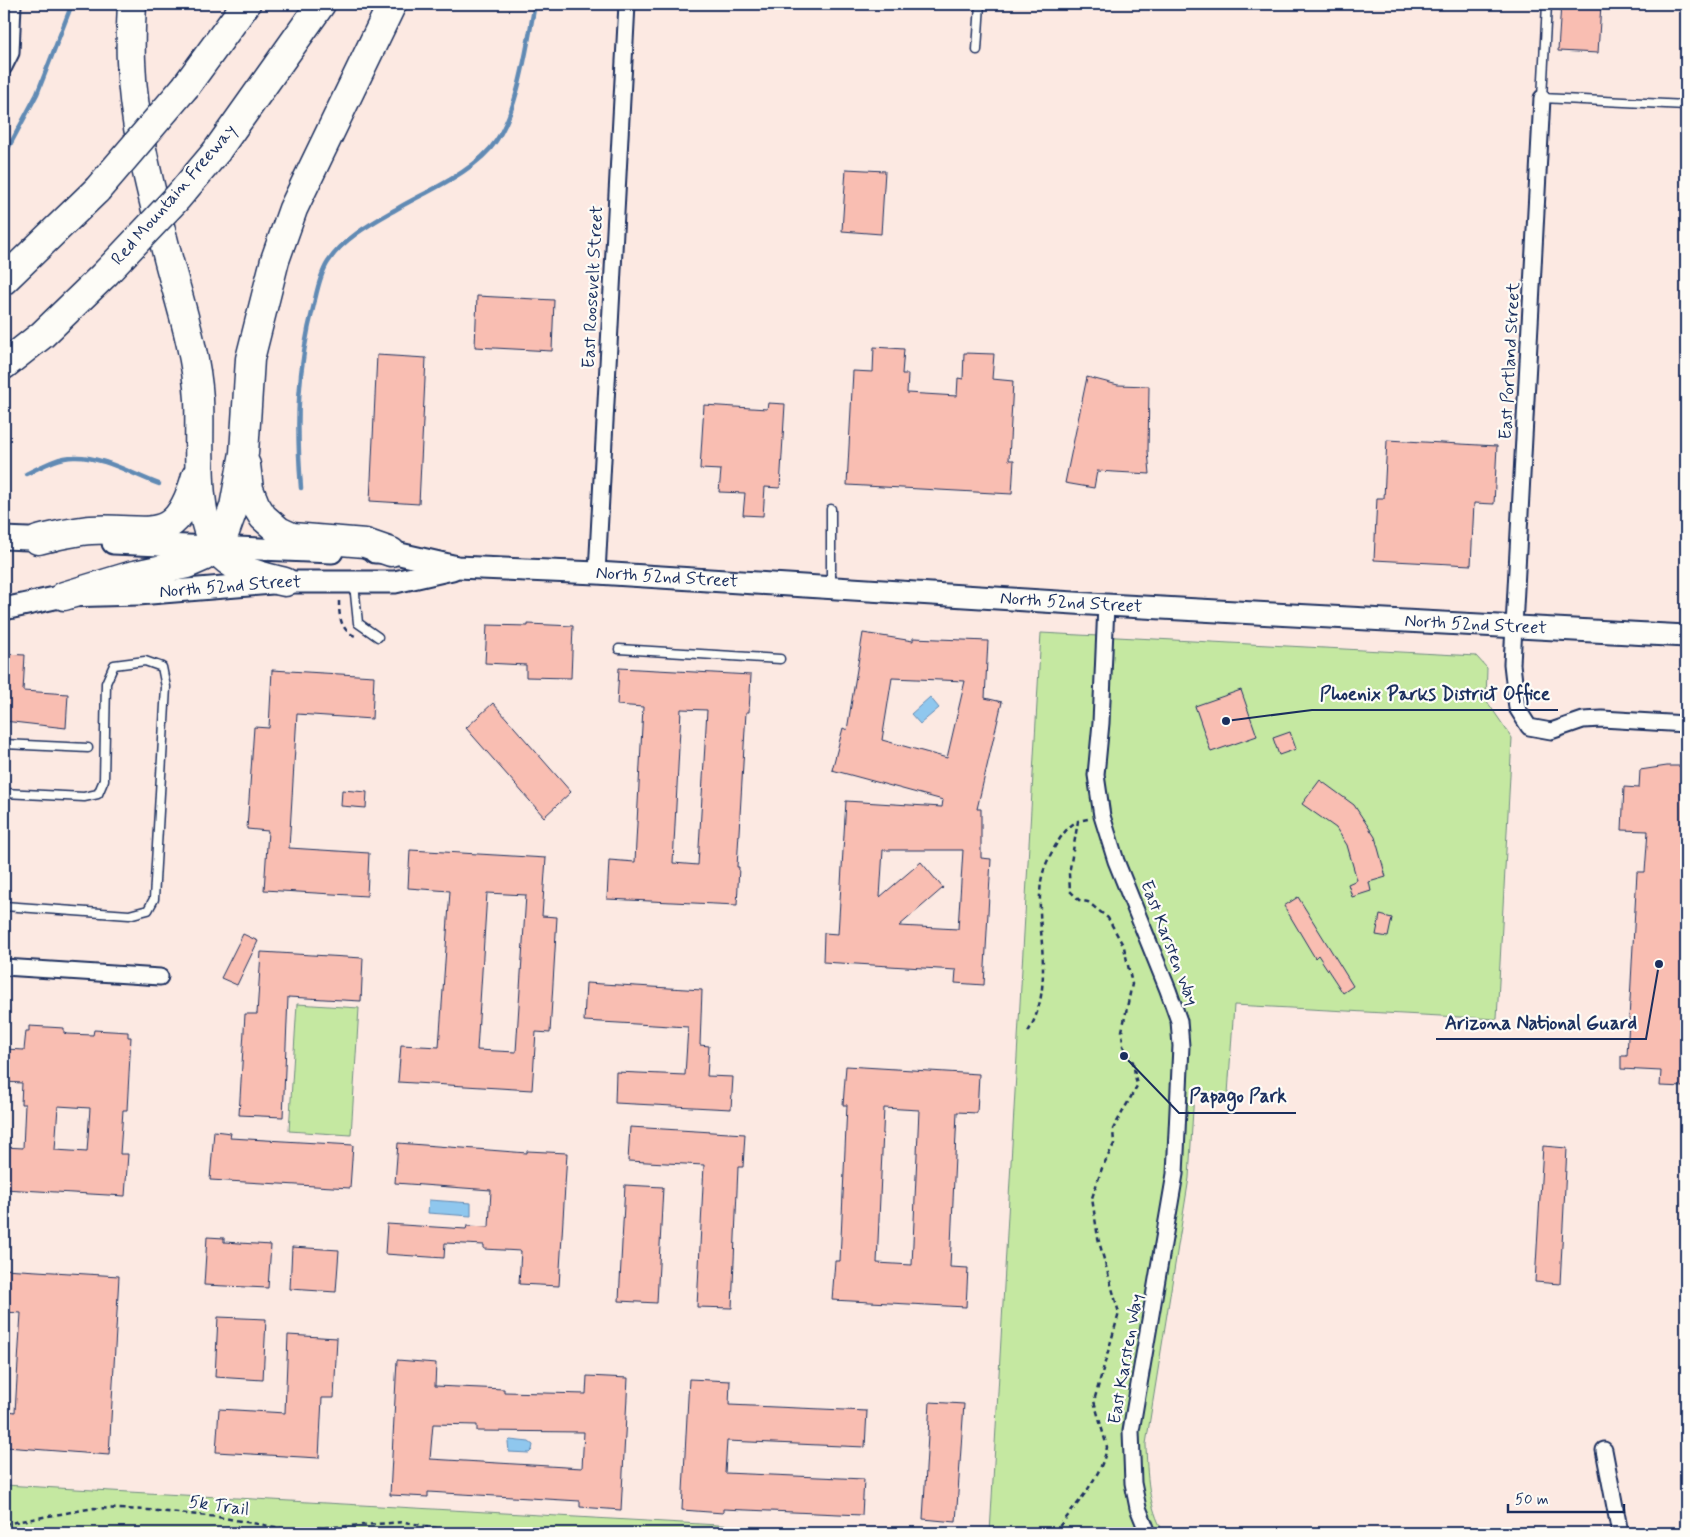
<svg xmlns="http://www.w3.org/2000/svg" width="1690" height="1537" viewBox="0 0 1690 1537" font-family="Mynerve,sans-serif">
<rect width="100%" height="100%" fill="#fce9e2"/>
<filter id="ink" filterUnits="userSpaceOnUse"><feTurbulence type="fractalNoise" baseFrequency=".02" numOctaves="2"/><feDisplacementMap in="SourceGraphic" scale="10" xChannelSelector="R" yChannelSelector="G"/><feConvolveMatrix kernelMatrix="1 2 1 2 8 2 1 2 1" color-interpolation-filters="sRGB"/></filter>
<g filter="url(#ink)">
<!-- green -->
<g fill="#c5e8a1" stroke="#708c80">
<path d="M 1041,633 L 1476,656 L 1487,668 L 1486,700 L 1512,738 L 1497,1019 L 1234,1005 L 1228,1094 L 1194,1092 L 1189,1178 L 1146,1444 C 1147,1473 1148,1507 1164,1533 L 990,1533 Z"/>
<polygon points="297,1004 359,1008 351,1135 289,1131"/>
<polygon points="4,1485 861,1533 4,1533"/>
</g>
<!-- water -->
<g fill="#8fc7ee" stroke="#618ab4">
<polygon points="930,697 939,708 920,724 911,714"/>
<polygon points="429,1200 471,1203 471,1216 428,1213"/>
<polygon points="510,1440 529,1442 533,1445 532,1450 529,1453 509,1452 508,1442"/>
</g>
<g fill="none" stroke-linecap="round" stroke-linejoin="round">
<!-- stream -->
<g stroke="#618ab4" stroke-width="4.5">
<polyline points="4,156 37,94 72,4"/>
<path d="M 26,474 C 41,467 57,457 74,457 C 102,456 132,474 159,484"/>
<path d="M 301,488 C 296,422 297,369 314,304 C 317,291 320,274 328,262 C 344,237 376,221 400,207 C 430,190 477,170 496,141 C 519,108 527,44 535,4"/>
</g>
</g>
<!-- building -->
<g fill="#f9beb2" stroke="#1b2f5e" fill-rule="evenodd">
<polygon points="1561,4 1601,4 1598,53 1558,51"/>
<polygon points="846,169 885,171 881,234 842,231"/>
<polygon points="477,296 554,300 552,351 475,347"/>
<polygon points="874,347 904,349 902,374 908,374 907,393 957,396 958,378 963,379 964,353 994,354 992,379 1013,381 1009,460 1014,460 1012,494 847,485 853,371 873,372"/>
<polygon points="377,355 426,358 419,504 370,501"/>
<polygon points="1087,377 1118,385 1149,386 1148,451 1150,474 1097,471 1094,488 1065,483"/>
<polygon points="768,403 785,404 780,488 765,487 763,516 743,515 745,493 719,492 721,470 700,469 704,405 767,409"/>
<polygon points="1387,440 1497,446 1494,504 1474,503 1471,565 1374,560 1377,498 1384,498"/>
<polygon points="528,624 573,626 571,678 526,677 526,665 485,663 487,625 528,626"/>
<path d="M 863,633 L 913,641 L 913,638 L 988,641 L 985,698 L 1002,702 L 977,809 L 981,809 L 981,858 L 991,859 L 984,985 L 955,983 L 956,970 L 823,962 L 824,933 L 838,934 L 846,801 L 942,807 L 943,800 L 832,770 L 843,728 L 847,730 ZM 892,678 L 965,681 L 947,758 L 882,740 ZM 883,850 L 963,850 L 958,929 L 899,926 L 943,888 L 921,862 L 880,897 Z"/>
<polygon points="4,654 25,655 23,691 68,694 66,728 4,721"/>
<path d="M 619,668 L 751,675 L 749,712 L 746,712 L 737,867 L 739,867 L 737,905 L 607,899 L 609,860 L 635,862 L 643,707 L 617,705 ZM 681,709 L 707,710 L 698,865 L 673,863 Z"/>
<polygon points="272,670 374,676 372,719 297,714 289,848 369,853 367,896 264,890 268,831 247,829 254,727 269,728"/>
<polygon points="1241,690 1257,736 1211,752 1195,706"/>
<polygon points="493,703 571,792 544,817 466,728"/>
<polygon points="1290,732 1296,749 1279,755 1273,738"/>
<polygon points="1667,766 1686,766 1686,1087 1660,1086 1661,1071 1621,1069 1621,1056 1627,1056 1637,872 1645,872 1648,831 1622,830 1624,787 1639,788 1640,770"/>
<polygon points="1320,780 1354,805 1375,837 1386,877 1369,882 1371,891 1352,897 1348,884 1357,880 1347,845 1336,828 1302,804"/>
<polygon points="342,790 367,792 366,808 341,806"/>
<path d="M 410,850 L 546,858 L 542,916 L 557,917 L 550,1033 L 536,1032 L 532,1090 L 398,1082 L 401,1045 L 439,1047 L 450,891 L 408,888 ZM 487,893 L 526,895 L 516,1052 L 477,1050 Z"/>
<polygon points="1298,897 1353,986 1343,993 1318,955 1315,958 1284,906"/>
<polygon points="1380,915 1392,918 1388,937 1376,935"/>
<polygon points="243,934 258,941 237,985 221,978"/>
<polygon points="261,952 363,958 361,1001 288,997 283,1117 239,1115 245,1014 257,1014"/>
<polygon points="586,983 702,990 700,1045 709,1046 707,1076 733,1077 731,1109 615,1103 616,1072 685,1075 688,1027 584,1021"/>
<path d="M 29,1026 L 64,1028 L 64,1033 L 67,1034 L 93,1035 L 94,1030 L 128,1032 L 128,1037 L 131,1037 L 127,1110 L 123,1110 L 120,1154 L 128,1154 L 125,1196 L 4,1189 L 4,1147 L 23,1148 L 25,1104 L 21,1104 L 22,1083 L 4,1082 L 4,1049 L 24,1050 L 26,1031 L 29,1031 ZM 58,1106 L 90,1108 L 87,1152 L 55,1150 Z"/>
<path d="M 846,1066 L 979,1074 L 977,1113 L 957,1112 L 950,1267 L 968,1268 L 966,1307 L 832,1300 L 835,1261 L 840,1261 L 847,1105 L 843,1105 ZM 884,1108 L 919,1110 L 912,1265 L 877,1263 Z"/>
<polygon points="630,1127 745,1134 743,1167 738,1167 732,1308 697,1307 704,1165 628,1161"/>
<polygon points="214,1131 231,1133 230,1138 353,1145 350,1188 210,1180"/>
<polygon points="398,1143 527,1153 527,1151 567,1153 559,1286 519,1284 521,1251 484,1249 484,1245 445,1243 444,1258 385,1254 387,1224 466,1229 467,1226 489,1227 491,1190 395,1183"/>
<polygon points="1543,1146 1567,1148 1560,1284 1535,1282"/>
<polygon points="625,1185 663,1187 657,1303 619,1301"/>
<polygon points="207,1237 224,1238 224,1242 271,1245 268,1288 204,1285"/>
<polygon points="292,1247 339,1250 336,1292 290,1289"/>
<polygon points="4,1269 119,1276 109,1455 6,1447 9,1411 15,1412 21,1313 4,1312"/>
<polygon points="218,1317 266,1319 263,1380 215,1377"/>
<polygon points="288,1335 337,1338 334,1398 322,1398 319,1458 216,1452 219,1409 285,1413"/>
<path d="M 397,1360 L 436,1363 L 435,1386 L 504,1389 L 504,1392 L 586,1394 L 587,1376 L 628,1378 L 621,1510 L 580,1507 L 580,1501 L 428,1492 L 428,1497 L 390,1495 ZM 433,1424 L 477,1425 L 477,1431 L 584,1432 L 582,1468 L 430,1459 Z"/>
<polygon points="689,1379 730,1381 729,1405 867,1411 865,1447 727,1441 725,1473 864,1479 862,1515 723,1509 723,1513 682,1510"/>
<polygon points="930,1402 964,1404 956,1522 923,1519"/>
</g>
<g fill="none" stroke-linecap="round" stroke-linejoin="round">
<defs>
<g id="service">
<polyline points="1547,4 1542,98 1686,105"/>
<polyline points="977,50 980,4"/>
<polyline points="831,509 831,585"/>
<polyline points="354,584 358,623 378,637"/>
<polyline points="619,649 780,659"/>
<polyline points="4,744 88,748"/>
<polyline points="4,793 84,797 98,794 104,780 106,683 114,665 145,661 162,667 166,687 154,899 148,910 129,915 4,906"/>
</g>
<g id="minor">
<polyline points="4,67 11,53 13,4"/>
<polyline points="1542,98 1512,664 1517,708 1529,727 1551,731 1583,720 1602,719 1686,724"/>
<polyline points="597,573 627,4"/>
<polyline points="1106,605 1101,723 1096,775 1102,816 1116,861 1168,990 1179,1021 1181,1046 1175,1174 1131,1431 1133,1483 1138,1508 1148,1533"/>
<polyline points="4,967 160,977"/>
<polyline points="1604,1450 1620,1533"/>
</g>
<g id="secondary">
<polyline points="4,538 52,540"/>
<polyline points="113,543 332,552"/>
<path id="s1" d="M 375,552 L 391,552 L 457,567 L 597,573 L 1106,605 L 1686,636"/>
<path id="s2" d="M 4,609 L 64,596 L 138,594 L 285,582 L 395,582 L 452,569"/>
</g>
<g id="motorway">
<path d="M 132,4 C 131,23 130,42 131,61 C 133,127 152,194 168,258 C 180,304 196,351 199,399 C 201,441 193,512 216,548 C 230,570 261,576 285,582"/>
<polyline points="186,86 246,4"/>
<polyline points="216,152 321,4"/>
<polyline points="4,280 97,190"/>
<polyline points="4,365 42,335 105,274"/>
<polyline points="246,465 249,489 255,504 263,517 279,531 292,537 365,543 391,552"/>
<path d="M 38,540 C 55,536 74,531 91,530 C 149,526 175,550 196,476"/>
<polyline points="64,596 130,576 187,564 203,557 216,548 225,532 234,507 244,453 250,359 275,260 293,209 392,4"/>
</g>
</defs>
<!-- service casing -->
<use href="#service" stroke="#1b2f5e" stroke-width="11"/>
<!-- minor casing -->
<use href="#minor" stroke="#1b2f5e" stroke-width="19"/>
<!-- secondary casing -->
<use href="#secondary" stroke="#1b2f5e" stroke-width="25"/>
<!-- motorway casing -->
<use href="#motorway" stroke="#1b2f5e" stroke-width="31"/>
<!-- path -->
<g stroke="#1b2f5e" stroke-width="2.5" stroke-dasharray="5 4" stroke-linecap="butt">
<path d="M 339,601 C 339,615 340,630 355,636"/>
<path d="M 1028,1032 C 1056,985 1035,932 1041,882 C 1043,868 1050,855 1057,843 C 1063,834 1068,826 1078,821"/>
<polyline points="4,1524 94,1508 148,1510 218,1517 292,1530 405,1522 461,1533"/>
<path d="M 1054,1533 C 1073,1509 1102,1477 1107,1447 L 1094,1401 L 1119,1313 L 1098,1238 L 1092,1198 L 1102,1168 L 1114,1144 L 1113,1129 L 1137,1086 L 1133,1062 L 1123,1046 L 1122,1031 L 1132,984 L 1124,947 L 1108,918 L 1088,902 L 1079,900 L 1070,891 L 1069,874 L 1078,821 L 1088,819"/>
</g>
<!-- service -->
<use href="#service" stroke="#fdfcf7" stroke-width="8"/>
<!-- minor -->
<use href="#minor" stroke="#fdfcf7" stroke-width="15"/>
<!-- secondary -->
<use href="#secondary" stroke="#fdfcf7" stroke-width="21"/>
<!-- motorway -->
<use href="#motorway" stroke="#fdfcf7" stroke-width="28"/>
<defs>
<g id="motorway-bridge">
<polyline points="97,190 186,86"/>
<polyline points="105,274 178,197 216,152"/>
</g>
</defs>
<!-- motorway-bridge casing -->
<use href="#motorway-bridge" stroke="#1b2f5e" stroke-width="31" stroke-linecap="butt"/>
<!-- motorway-bridge -->
<use href="#motorway-bridge" stroke="#fdfcf7" stroke-width="28"/>
</g>
</g>
<g text-anchor="middle" dominant-baseline="central" stroke-width="4.5" stroke-linejoin="round" paint-order="stroke">
<!-- street labels -->
<g font-size="18" fill="#1b2f5e" stroke="#fdfcf7">
<text transform="translate(174 195) rotate(-49)">Red Mountain Freeway</text>
<text transform="translate(593 287) rotate(-87)">East Roosevelt Street</text>
<text transform="translate(1510 361) rotate(-87)">East Portland Street</text>
<text stroke="none"><textPath href="#s1" startOffset="294">North 52nd Street</textPath></text>
<text stroke="none"><textPath href="#s2" startOffset="228">North 52nd Street</textPath></text>
<text stroke="none"><textPath href="#s1" startOffset="699">North 52nd Street</textPath></text>
<text stroke="none"><textPath href="#s1" startOffset="1104">North 52nd Street</textPath></text>
<text transform="translate(1169 943) rotate(69)">East Karsten Way</text>
<text transform="translate(1126 1359) rotate(-80)">East Karsten Way</text>
<text transform="translate(219 1506) rotate(8)">5k Trail</text>
</g>
</g>
<!-- callouts -->
<path fill="none" stroke="#1b2f5e" stroke-width="2" d="M1226 721L1312 710H1558M1659 964L1646 1039H1436M1124 1056L1179 1113H1296"/>
<g fill="#1b2f5e" stroke="#fdfcf7" stroke-width="2">
<circle cx="1226" cy="721" r="5"/>
<circle cx="1659" cy="964" r="5"/>
<circle cx="1124" cy="1056" r="5"/>
</g>
<g font-size="19" text-anchor="middle" font-weight="bold" fill="#1b2f5e" stroke="#fdfcf7" stroke-width="4.5" stroke-linejoin="round" paint-order="stroke">
<text x="1435" y="700">Phoenix Parks District Office</text>
<text x="1541" y="1029">Arizona National Guard</text>
<text x="1238" y="1102">Papago Park</text>
</g>
<!-- margin -->
<rect width="1690" height="1537" fill="none" stroke="#fdfcf7" stroke-width="20"/>
<rect x="10" y="10" width="1670" height="1517" fill="none" stroke="#1b2f5e" stroke-width="2" filter="url(#ink)"/>
<!-- scale -->
<path d="M1508 1504v8h116v-8" fill="none" stroke="#1b2f5e" stroke-width="2.5"/>
<text x="1515" y="1504" font-size="15" fill="#1b2f5e" stroke="#fdfcf7" stroke-width="4" paint-order="stroke">50 m</text>
</svg>
